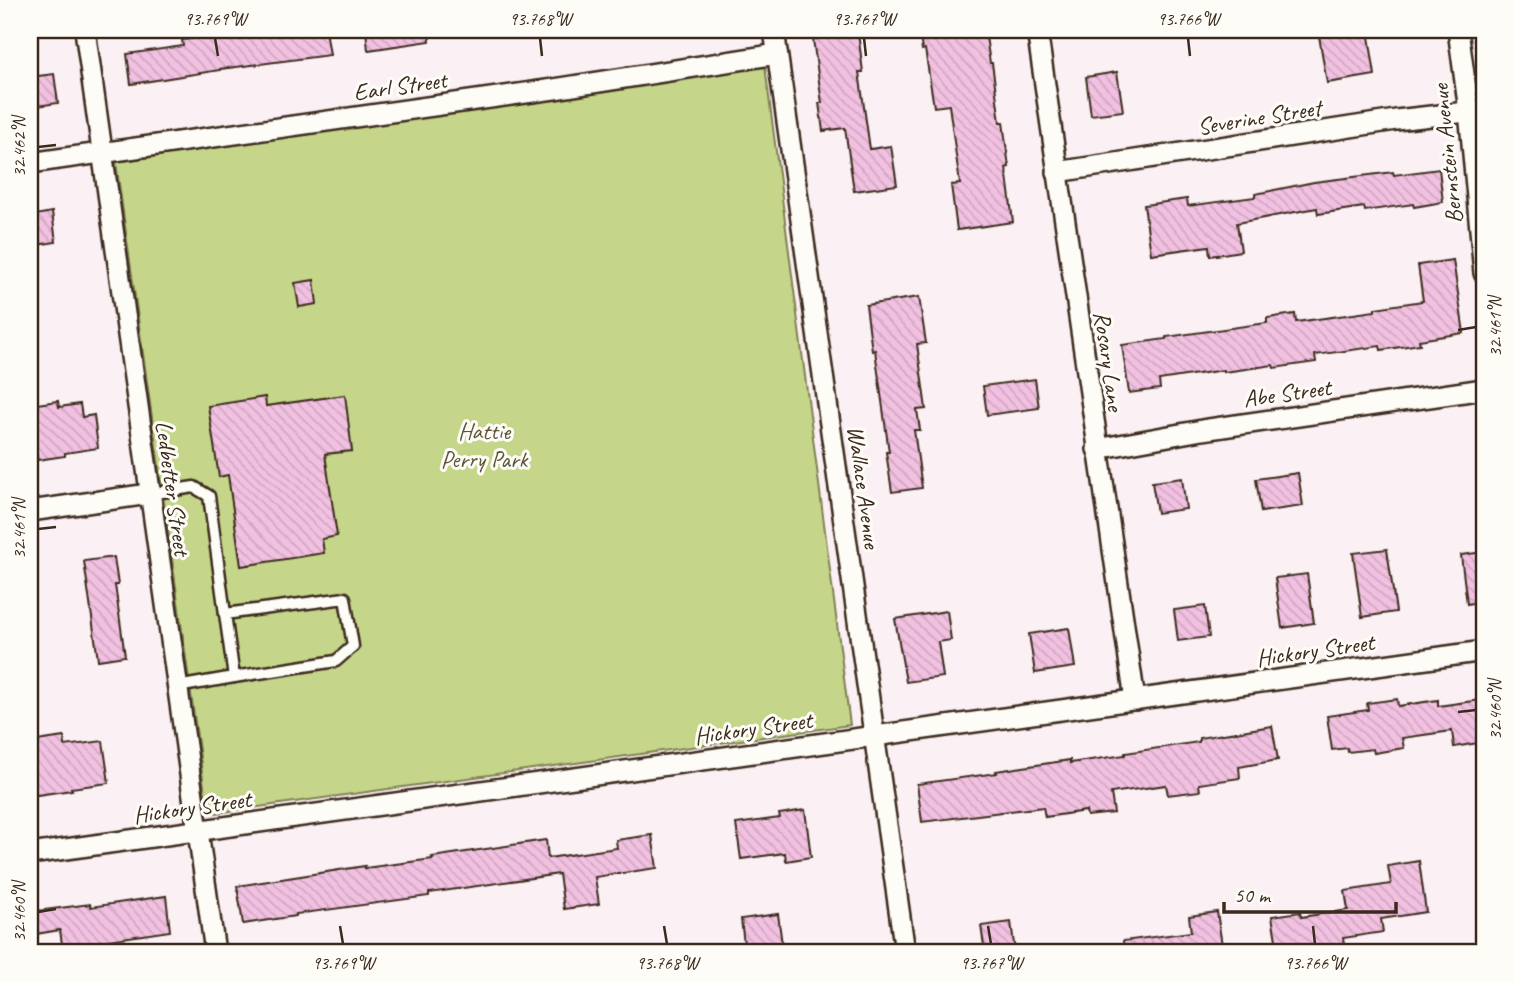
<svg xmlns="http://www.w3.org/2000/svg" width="1514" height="982" viewBox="0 0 1514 982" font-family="Caveat,sans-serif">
<defs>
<pattern id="building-back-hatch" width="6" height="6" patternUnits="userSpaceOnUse" patternTransform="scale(1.75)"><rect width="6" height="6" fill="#f2c1e1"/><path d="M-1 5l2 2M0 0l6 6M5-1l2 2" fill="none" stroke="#d0a6c1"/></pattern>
</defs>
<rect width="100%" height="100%" fill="#fbf0f3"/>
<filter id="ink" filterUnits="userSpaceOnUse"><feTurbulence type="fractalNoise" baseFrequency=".0143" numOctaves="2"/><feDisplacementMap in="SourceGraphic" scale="14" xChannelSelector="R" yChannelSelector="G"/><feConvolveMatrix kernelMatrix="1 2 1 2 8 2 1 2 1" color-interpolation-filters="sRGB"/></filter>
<g filter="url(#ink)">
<!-- green -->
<polygon fill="#c5d68a" stroke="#808054" stroke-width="2" points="765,66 850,725 208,814 116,162"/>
<!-- building -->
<g fill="url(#building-back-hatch)" stroke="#3b2a1e" stroke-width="2">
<polygon points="239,30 326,30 330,55 220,69 220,70 131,84 127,54 183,46 182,40 239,32"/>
<polygon points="366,30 429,30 430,41 368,50"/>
<polygon points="919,30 985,30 990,63 992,63 1000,122 1003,122 1009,167 1006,168 1013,222 957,230 951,185 960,184 949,105 934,107 925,49 922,50"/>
<polygon points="1318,30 1368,30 1375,75 1327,83"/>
<polygon points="858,33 863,72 859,72 870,149 891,146 897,185 854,191 845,128 823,131 819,103 822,103 813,39"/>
<polygon points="1117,72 1123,111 1091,115 1086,77"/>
<polygon points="54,74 58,103 30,107 30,77"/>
<polygon points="1439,169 1443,202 1414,207 1413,204 1365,211 1364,207 1318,214 1317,208 1237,223 1241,251 1210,256 1209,246 1151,254 1144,205 1187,199 1188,206 1255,197 1255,194 1314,182 1393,172 1394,175"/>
<polygon points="52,212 56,242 30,246 30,216"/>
<polygon points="1453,260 1464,333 1419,340 1420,344 1381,350 1380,346 1315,355 1316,362 1274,368 1273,365 1224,372 1224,370 1159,380 1160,389 1129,393 1122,345 1166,339 1166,337 1267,323 1267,318 1295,314 1296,322 1375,311 1375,308 1423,301 1418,265"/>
<polygon points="314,280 317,304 299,307 295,283"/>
<polygon points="919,297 926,343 917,344 926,409 917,410 920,430 914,430 922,488 892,492 886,452 889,452 875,350 872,351 866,305"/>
<polygon points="1035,379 1039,408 987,415 983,386"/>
<polygon points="345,395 352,451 325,454 337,536 322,539 324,553 241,566 228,475 219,477 208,406 265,397 266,406"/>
<polygon points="58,401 59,407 80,404 82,417 94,415 98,448 65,453 65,456 37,460 30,405"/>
<polygon points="1298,473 1303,506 1261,512 1256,479"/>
<polygon points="1182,478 1186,509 1157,513 1152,482"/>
<polygon points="1387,549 1396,612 1362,617 1353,553"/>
<polygon points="1484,552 1484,601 1467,604 1461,555"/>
<polygon points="114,557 118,585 115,585 125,656 98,660 84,561"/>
<polygon points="1307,574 1314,623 1282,628 1275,578"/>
<polygon points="1205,606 1209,637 1178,641 1174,610"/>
<polygon points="947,611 951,640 938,642 943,677 906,682 895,619"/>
<polygon points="1069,628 1075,667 1035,673 1029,634"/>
<polygon points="1397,699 1398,706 1438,700 1438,706 1481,700 1484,723 1484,742 1454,747 1452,731 1402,738 1404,748 1374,753 1373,749 1348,752 1347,748 1332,750 1327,716 1368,710 1367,703"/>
<polygon points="1272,726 1278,760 1239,767 1240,778 1199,784 1200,791 1168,795 1166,785 1111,793 1114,813 1087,816 1086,811 1045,817 1043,807 922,822 917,784 997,773 996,771 1070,760 1070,763 1125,755 1125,753 1199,742 1199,738"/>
<polygon points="64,737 65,746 103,741 109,783 71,788 72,790 30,796 30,742"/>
<polygon points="805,810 811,857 786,861 785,853 741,859 736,824 780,818 779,814"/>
<polygon points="652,835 657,868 595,877 599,904 564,909 559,874 429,893 429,896 296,914 296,916 243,924 237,886 365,866 365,868 433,859 432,857 546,840 548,858 617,848 616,840"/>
<polygon points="1419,861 1426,912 1381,919 1383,932 1343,938 1345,952 1278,952 1272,916 1300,912 1301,917 1348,910 1345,891 1391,884 1388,866"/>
<polygon points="166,896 170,931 95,942 96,946 63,951 60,930 30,935 30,912 90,904 91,907"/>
<polygon points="1217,912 1223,952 1124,952 1123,941 1191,932 1189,916"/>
<polygon points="778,914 783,952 745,952 741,919"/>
<polygon points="1011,922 1015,952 985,952 981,926"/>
</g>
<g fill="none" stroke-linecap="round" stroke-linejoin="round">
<defs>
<g id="lane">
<polyline points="149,494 194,487 209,496 225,614 345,598 353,646 336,661 234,677 177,687"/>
<polyline points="225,614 234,677"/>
</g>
<g id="street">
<polyline points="85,30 215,952"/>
<polyline points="774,30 905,952"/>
<polyline points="1037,30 1135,700"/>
<polyline points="1458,30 1469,111 1484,273"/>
<polyline points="30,163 554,89 777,54"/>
<polyline points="1057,172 1396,120 1484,110"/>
<polyline points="1097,449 1202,430 1484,389"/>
<polyline points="30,511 149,494"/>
<polyline points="30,854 1484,651"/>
</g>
</defs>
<!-- lane casing -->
<use href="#lane" stroke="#3b2a1e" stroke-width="15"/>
<!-- street casing -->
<use href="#street" stroke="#3b2a1e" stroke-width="24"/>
<!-- lane -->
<use href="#lane" stroke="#fdfcf7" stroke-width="10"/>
<!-- street -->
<use href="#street" stroke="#fdfcf7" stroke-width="19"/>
</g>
</g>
<!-- ticks -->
<path fill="none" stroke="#3b2a1e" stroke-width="2.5" d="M 215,38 L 218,56M 540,38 L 542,56M 864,38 L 866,56M 1188,38 L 1190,56M 38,147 L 56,145M 1458,330 L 1476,327M 38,529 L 56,527M 1458,712 L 1476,710M 38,912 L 56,909M 340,926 L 343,944M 664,926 L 667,944M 988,926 L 991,944M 1313,926 L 1315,944"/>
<g text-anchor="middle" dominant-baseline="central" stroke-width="6" stroke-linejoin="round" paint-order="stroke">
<!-- street labels -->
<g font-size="24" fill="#3b2a1e" stroke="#fdfcf7">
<text transform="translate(400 86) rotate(-8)">Earl Street</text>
<text transform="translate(1259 117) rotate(-9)">Severine Street</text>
<text transform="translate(1447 154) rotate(-96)">Bernstein Avenue</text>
<text transform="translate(1109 361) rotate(82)">Rosary Lane</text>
<text transform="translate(1287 393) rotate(-8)">Abe Street</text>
<text transform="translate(864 487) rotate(82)">Wallace Avenue</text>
<text transform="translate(173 488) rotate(82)">Ledbetter Street</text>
<text transform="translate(1315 650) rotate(-8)">Hickory Street</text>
<text transform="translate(753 728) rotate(-8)">Hickory Street</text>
<text transform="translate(192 807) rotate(-8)">Hickory Street</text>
</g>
<!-- park labels -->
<g font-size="24" fill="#5e5539" stroke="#fdfcf7">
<text x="484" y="431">Hattie<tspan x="484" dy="28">Perry Park</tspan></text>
</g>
</g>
<!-- margin -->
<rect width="1514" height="982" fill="none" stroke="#fdfcf7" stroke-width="77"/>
<!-- scale -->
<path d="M1224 902v10h172v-10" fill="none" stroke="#3b2a1e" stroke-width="3.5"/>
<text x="1234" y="902" font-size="21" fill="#3b2a1e" stroke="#fdfcf7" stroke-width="5" paint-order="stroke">50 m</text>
<rect x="38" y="38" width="1438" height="906" fill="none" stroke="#3b2a1e" stroke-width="2.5"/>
<g font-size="18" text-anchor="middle" fill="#3b2a1e">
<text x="215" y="25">93.769°W</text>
<text x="540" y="25">93.768°W</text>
<text x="864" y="25">93.767°W</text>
<text x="1188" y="25">93.766°W</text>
<text transform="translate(19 147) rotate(-90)" y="6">32.462°N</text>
<text transform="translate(1495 327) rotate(-90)" y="6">32.461°N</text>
<text transform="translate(19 529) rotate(-90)" y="6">32.461°N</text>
<text transform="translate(1495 710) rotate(-90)" y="6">32.460°N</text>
<text transform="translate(19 912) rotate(-90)" y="6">32.460°N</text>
<text x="343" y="969">93.769°W</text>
<text x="667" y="969">93.768°W</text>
<text x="991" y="969">93.767°W</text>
<text x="1315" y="969">93.766°W</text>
</g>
</svg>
